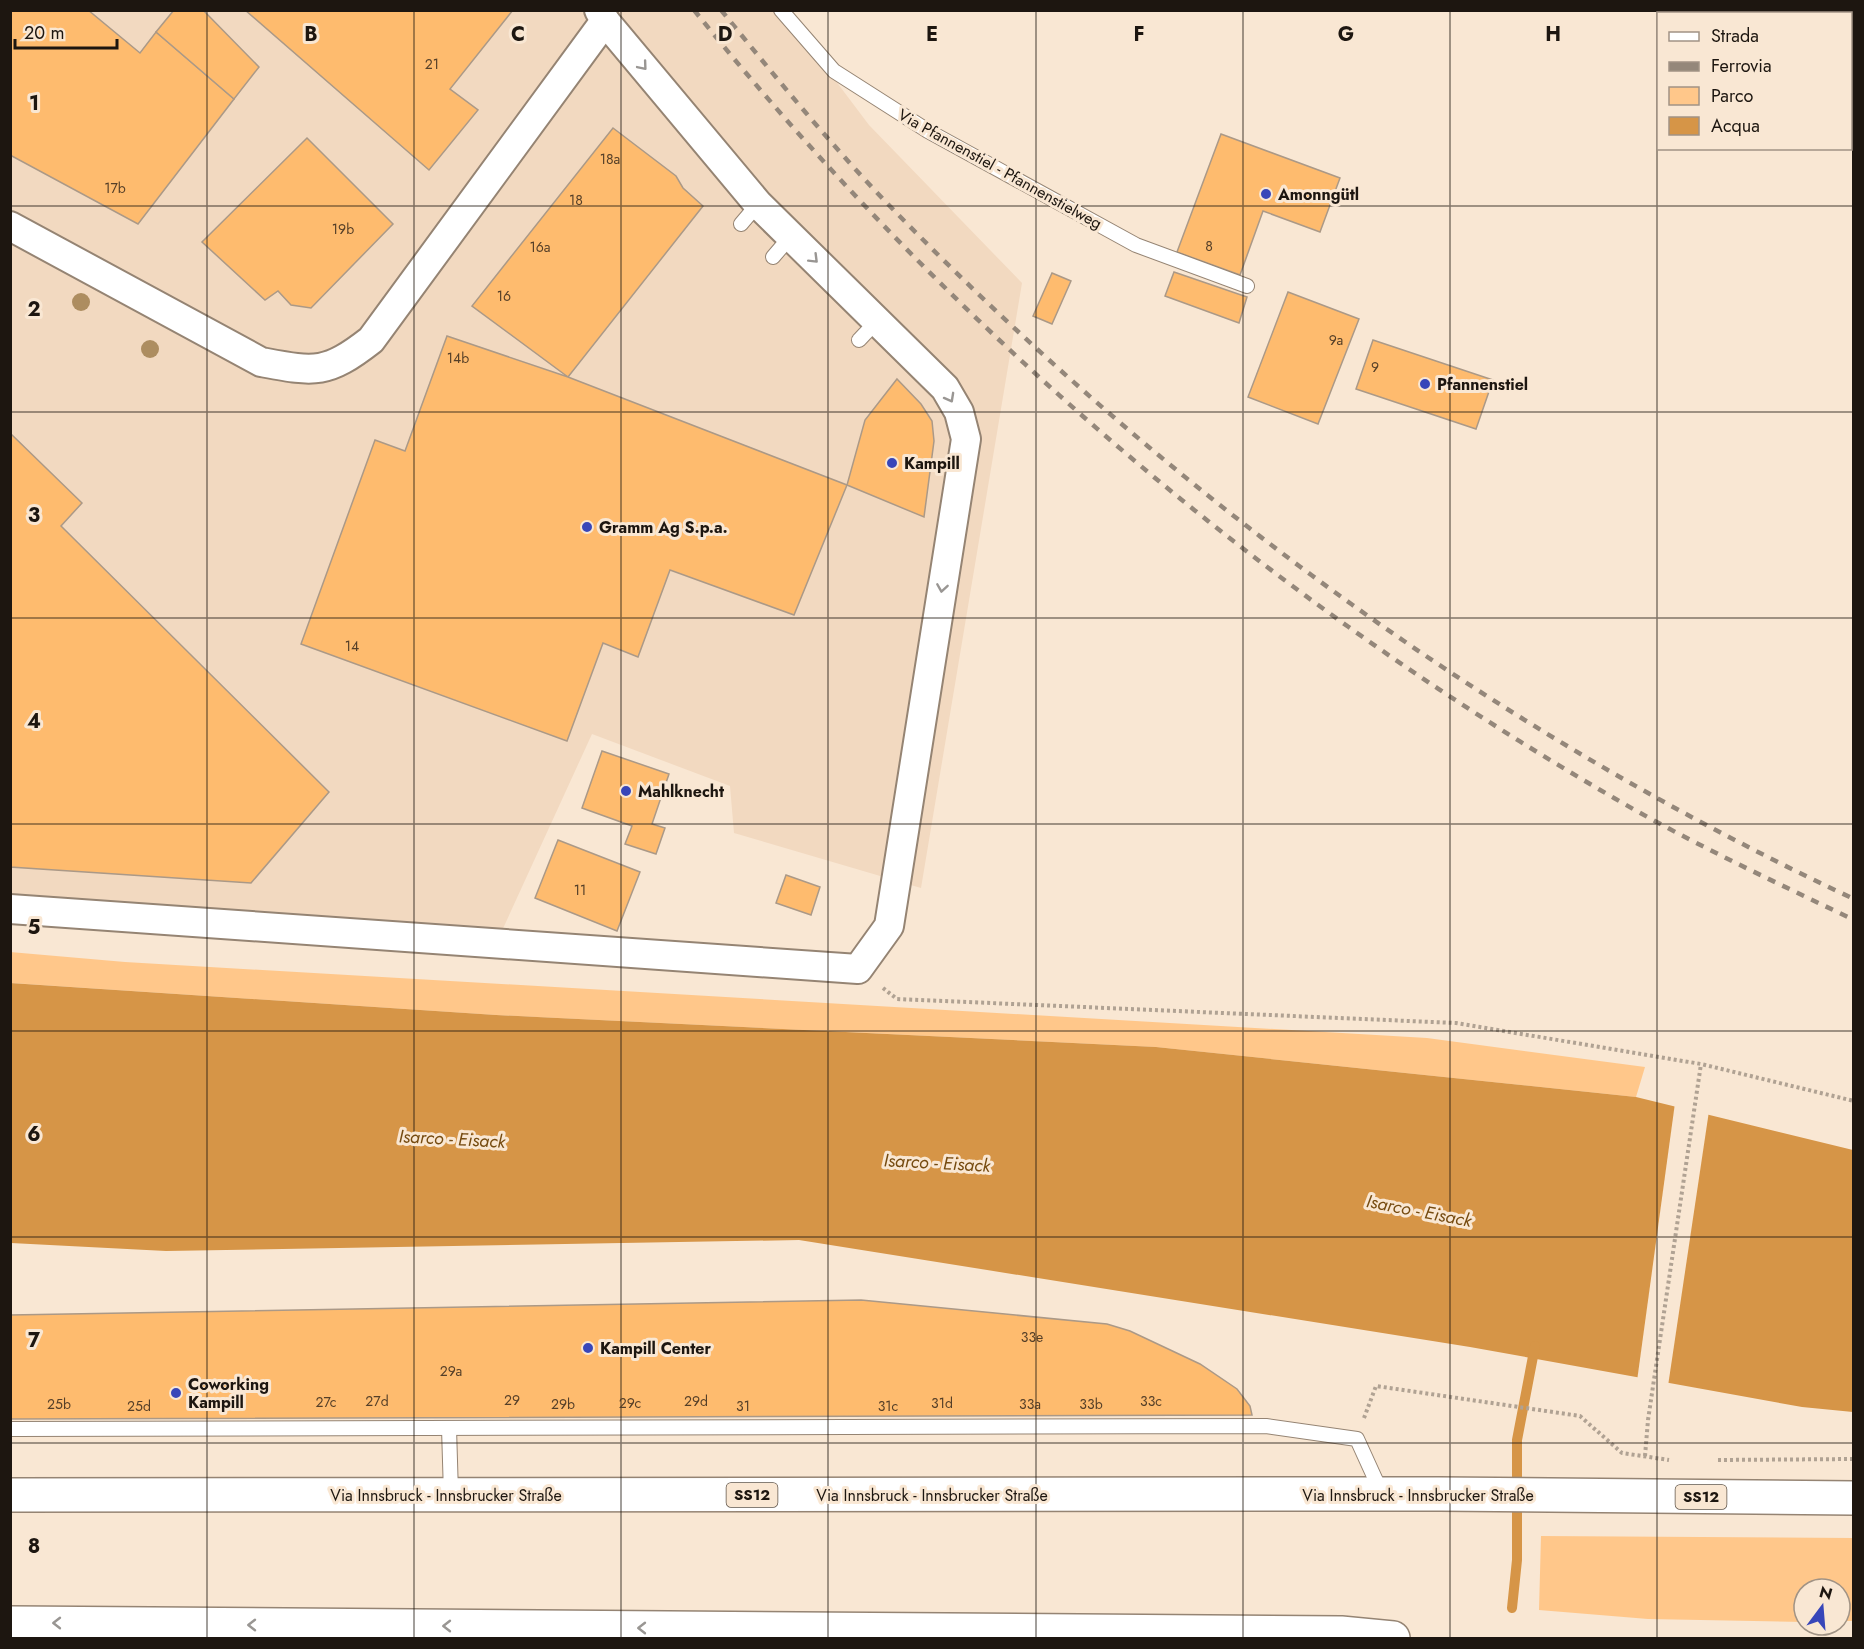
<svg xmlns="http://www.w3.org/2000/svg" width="1864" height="1649" viewBox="0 0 1864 1649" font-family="Jost,sans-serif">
<rect width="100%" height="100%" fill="#f9e7d3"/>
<!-- built -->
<polygon fill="#f2d9c0" points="10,11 783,11 869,125 1022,283 921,888 734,833 730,786 592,734 500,935 11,898"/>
<!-- green -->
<g fill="#ffc78a">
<polygon points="10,952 125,962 1427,1038 1645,1067 1636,1097 1156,1047 496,1015 11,983"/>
<polygon points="1541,1536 1853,1538 1853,1621 1840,1621 1840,1589 1804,1589 1804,1622 1648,1619 1539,1610"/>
</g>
<!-- water -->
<polygon fill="#d69547" points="10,983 496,1015 1156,1047 1636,1097 1853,1150 1853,1412 1802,1407 1470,1347 799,1240 166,1251 11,1243"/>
<!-- pier -->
<polygon fill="#f9e7d3" points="1675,1103 1709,1111 1668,1386 1637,1381"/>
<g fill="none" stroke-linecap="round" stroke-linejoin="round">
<!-- stream -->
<polyline stroke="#d69547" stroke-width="10" points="1512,1608 1517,1560 1517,1440 1535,1346"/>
</g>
<!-- building -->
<g fill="#febb6e" stroke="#ab9987" stroke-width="1.5">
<polygon points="10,10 88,10 140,53 156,32 234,99 138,224 10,155"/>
<polygon points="174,10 203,10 259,67 234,99 156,32"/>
<polygon points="245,10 513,10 450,89 478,110 429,170"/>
<polygon points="613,128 676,176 683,188 703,206 568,377 472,306"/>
<polygon points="1221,134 1340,178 1320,232 1263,211 1240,275 1177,252"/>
<polygon points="307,138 393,224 311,308 291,305 278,291 265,300 202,242"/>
<polygon points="1174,272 1247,297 1239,323 1165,296"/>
<polygon points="1052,273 1071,281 1052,324 1033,316"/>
<polygon points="1288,292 1359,319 1318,424 1248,397"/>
<polygon points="447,336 568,377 847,485 794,615 670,570 638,657 603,643 567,741 301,644 375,440 405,451"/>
<polygon points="1373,340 1493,380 1476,429 1356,389"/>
<polygon points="897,379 921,404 932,421 934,441 924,517 847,485 865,420"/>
<polygon points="10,433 82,503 61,526 329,792 251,883 10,867"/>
<polygon points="602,751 669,774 652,824 665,828 656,854 625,844 632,826 582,808"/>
<polygon points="558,840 640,872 617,931 535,898"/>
<polygon points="786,875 820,887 811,915 776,903"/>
<polygon points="861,1300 1107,1324 1130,1331 1200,1364 1237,1389 1250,1406 1252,1415 10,1419 10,1315"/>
</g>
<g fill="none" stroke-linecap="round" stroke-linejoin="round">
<defs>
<g id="service">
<polyline points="781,10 834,71 928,131 1136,245 1247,286"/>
<polyline points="741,224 758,204"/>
<polyline points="773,257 791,236"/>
<polyline points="859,340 877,321"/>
<polyline points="449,1428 451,1494"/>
<polyline points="10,1429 1266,1426 1357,1439 1382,1494"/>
</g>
<g id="minor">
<path d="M 10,226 L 261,362 C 315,372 326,375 371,340 L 605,21 L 599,10"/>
<polyline points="10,909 858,969 889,926 966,439 959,412 945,388 758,204 605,21"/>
</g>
<polyline id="primary" points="10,1495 1439,1494 1854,1498"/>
<polyline id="motorway" points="10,1623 1341,1633 1393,1638"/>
</defs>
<!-- service casing -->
<use href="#service" stroke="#958473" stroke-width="16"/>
<!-- minor casing -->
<use href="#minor" stroke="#958473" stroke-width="32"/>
<!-- primary casing -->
<use href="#primary" stroke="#958473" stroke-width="36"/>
<!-- motorway casing -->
<use href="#motorway" stroke="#958473" stroke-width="36"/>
<!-- path -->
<g stroke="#b0a293" stroke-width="4" stroke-dasharray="3 3" stroke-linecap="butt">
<polyline points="883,988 897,999 1456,1023 1701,1064 1854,1101"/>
<polyline points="1364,1418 1376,1386 1580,1416 1622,1453 1669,1460"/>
<polyline points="1645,1456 1648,1420 1701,1064"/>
<polyline points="1718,1460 1854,1459"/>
</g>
<!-- service -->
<use href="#service" stroke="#fff" stroke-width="14"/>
<!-- minor -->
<use href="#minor" stroke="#fff" stroke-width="28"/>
<!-- primary -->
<use href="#primary" stroke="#fff" stroke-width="33"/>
<!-- motorway -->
<use href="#motorway" stroke="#fff" stroke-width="33"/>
<!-- rail -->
<g stroke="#94877a" stroke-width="4.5" stroke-dasharray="8 8" stroke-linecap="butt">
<path d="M 694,10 C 949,327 1262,594 1614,798 C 1691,843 1773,881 1854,920"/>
<path d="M 721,10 C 773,74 826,139 883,199 C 1162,488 1489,728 1854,899"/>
</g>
</g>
<!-- trees -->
<g fill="#ad8d60">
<circle cx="81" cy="302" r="9"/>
<circle cx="150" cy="349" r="9"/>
</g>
<!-- one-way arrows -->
<defs><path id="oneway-chevron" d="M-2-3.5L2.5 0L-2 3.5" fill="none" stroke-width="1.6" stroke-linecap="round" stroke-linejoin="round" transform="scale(1.5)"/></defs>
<g stroke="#999693">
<use href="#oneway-chevron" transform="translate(643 66) rotate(50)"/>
<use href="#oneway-chevron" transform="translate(814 259) rotate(45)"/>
<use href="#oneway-chevron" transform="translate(950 398) rotate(61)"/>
<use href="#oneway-chevron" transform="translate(942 588) rotate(99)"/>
<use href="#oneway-chevron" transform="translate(57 1623) rotate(-180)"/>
<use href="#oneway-chevron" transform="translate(252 1625) rotate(-180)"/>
<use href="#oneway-chevron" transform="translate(447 1626) rotate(-180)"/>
<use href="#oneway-chevron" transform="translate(642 1628) rotate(-180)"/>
</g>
<!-- grid -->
<path fill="none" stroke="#1d1610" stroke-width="1.5" stroke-opacity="0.55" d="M 207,10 L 207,1638M 414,10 L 414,1638M 621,10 L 621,1638M 828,10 L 828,1638M 1036,10 L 1036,1638M 1243,10 L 1243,1638M 1450,10 L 1450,1638M 1657,10 L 1657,1638M 10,206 L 1854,206M 10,412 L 1854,412M 10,618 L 1854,618M 10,824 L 1854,824M 10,1031 L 1854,1031M 10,1237 L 1854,1237M 10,1443 L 1854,1443"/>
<!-- markers -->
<g fill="#3846b9" stroke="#f9e7d3" stroke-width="2">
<circle cx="1266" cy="194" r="6"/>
<circle cx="1425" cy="384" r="6"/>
<circle cx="892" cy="463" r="6"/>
<circle cx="587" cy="527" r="6"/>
<circle cx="626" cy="791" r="6"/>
<circle cx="588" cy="1348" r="6"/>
<circle cx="176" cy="1393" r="6"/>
</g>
<g text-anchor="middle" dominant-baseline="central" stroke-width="6" stroke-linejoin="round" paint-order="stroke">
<!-- number labels -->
<g font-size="14" fill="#553f28">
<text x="432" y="64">21</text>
<text x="610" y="159">18a</text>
<text x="115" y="188">17b</text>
<text x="576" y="200">18</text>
<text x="343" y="229">19b</text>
<text x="1209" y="246">8</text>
<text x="540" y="247">16a</text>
<text x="504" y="296">16</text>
<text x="1336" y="340">9a</text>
<text x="458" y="358">14b</text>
<text x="1375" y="367">9</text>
<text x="352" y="646">14</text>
<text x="580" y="890">11</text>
<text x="1032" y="1337">33e</text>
<text x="451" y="1371">29a</text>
<text x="512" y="1400">29</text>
<text x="377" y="1401">27d</text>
<text x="696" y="1401">29d</text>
<text x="1151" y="1401">33c</text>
<text x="326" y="1402">27c</text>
<text x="630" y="1403">29c</text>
<text x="942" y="1403">31d</text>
<text x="59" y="1404">25b</text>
<text x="563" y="1404">29b</text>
<text x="1030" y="1404">33a</text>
<text x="1091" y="1404">33b</text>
<text x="139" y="1406">25d</text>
<text x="743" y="1406">31</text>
<text x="888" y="1406">31c</text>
</g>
<!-- shield labels -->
<g fill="#f9e7d3" stroke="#5f554a" stroke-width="1.5">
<rect x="726.5" y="1483" width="51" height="24" rx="4.5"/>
<rect x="1675.5" y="1485" width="51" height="24" rx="4.5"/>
</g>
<g font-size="15" font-weight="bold" fill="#1d1610">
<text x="752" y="1495">SS12</text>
<text x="1701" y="1497">SS12</text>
</g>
<!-- street labels -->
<g font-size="16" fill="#1d1610" stroke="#f9e7d3">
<text transform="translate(1000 169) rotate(29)">Via Pfannenstiel - Pfannenstielweg</text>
<text x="446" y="1495">Via Innsbruck - Innsbrucker Straße</text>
<text x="932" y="1495">Via Innsbruck - Innsbrucker Straße</text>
<text x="1418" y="1495">Via Innsbruck - Innsbrucker Straße</text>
</g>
<!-- poi labels -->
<g font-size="16" font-weight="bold" fill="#1d1610" stroke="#f9e7d3" text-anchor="start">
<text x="1278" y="194">Amonngütl</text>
<text x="1437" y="384">Pfannenstiel</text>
<text x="904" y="463">Kampill</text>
<text x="599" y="527">Gramm Ag S.p.a.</text>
<text x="638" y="791">Mahlknecht</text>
<text x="600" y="1348">Kampill Center</text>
<text x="188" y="1384">Coworking<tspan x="188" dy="18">Kampill</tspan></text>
</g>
<!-- water labels -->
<g font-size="18" font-style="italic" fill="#764b10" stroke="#f9e7d3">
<text transform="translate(452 1139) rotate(3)">Isarco - Eisack</text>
<text transform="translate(937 1163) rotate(3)">Isarco - Eisack</text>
<text transform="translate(1419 1211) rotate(11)">Isarco - Eisack</text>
</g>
</g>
<g font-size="20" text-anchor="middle" font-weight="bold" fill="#1d1610" stroke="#f9e7d3" stroke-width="6" stroke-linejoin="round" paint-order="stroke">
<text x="311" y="41">B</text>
<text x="518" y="41">C</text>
<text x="725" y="41">D</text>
<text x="932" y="41">E</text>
<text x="1139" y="41">F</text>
<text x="1346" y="41">G</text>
<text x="1553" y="41">H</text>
<text x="34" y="110">1</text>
<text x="34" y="316">2</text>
<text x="34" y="522">3</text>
<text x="34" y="728">4</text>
<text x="34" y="934">5</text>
<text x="34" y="1141">6</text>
<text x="34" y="1347">7</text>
<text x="34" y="1553">8</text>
</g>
<!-- border -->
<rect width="1864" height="1649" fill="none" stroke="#1d1610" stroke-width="24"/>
<!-- legend -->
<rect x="1657" y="12" width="195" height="138" fill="#f9e7d3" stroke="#a19385" stroke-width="1.5"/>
<rect x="1669" y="32" width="30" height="9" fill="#ffffff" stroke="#a19385" stroke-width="1.5"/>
<text x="1711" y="42" font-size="18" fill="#1d1610">Strada</text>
<rect x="1669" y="62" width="30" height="9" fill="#94877a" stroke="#a19385" stroke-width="1.5"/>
<text x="1711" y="72" font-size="18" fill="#1d1610">Ferrovia</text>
<rect x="1669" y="87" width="30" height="18" fill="#ffc78a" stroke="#a19385" stroke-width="1.5"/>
<text x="1711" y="102" font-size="18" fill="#1d1610">Parco</text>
<rect x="1669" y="117" width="30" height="18" fill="#d69547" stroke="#a19385" stroke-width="1.5"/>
<text x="1711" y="132" font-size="18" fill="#1d1610">Acqua</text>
<!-- north arrow -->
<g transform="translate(1822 1607) rotate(16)"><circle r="28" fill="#f9e7d3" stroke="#a19385" stroke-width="1.5"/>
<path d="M0-4.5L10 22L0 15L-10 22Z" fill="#3846b9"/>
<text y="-9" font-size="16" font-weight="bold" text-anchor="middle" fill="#1d1610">N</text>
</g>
<!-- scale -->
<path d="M15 39v9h102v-9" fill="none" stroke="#1d1610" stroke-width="3"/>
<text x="24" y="39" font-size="18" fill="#1d1610" stroke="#f9e7d3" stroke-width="4.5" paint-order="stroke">20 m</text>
</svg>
